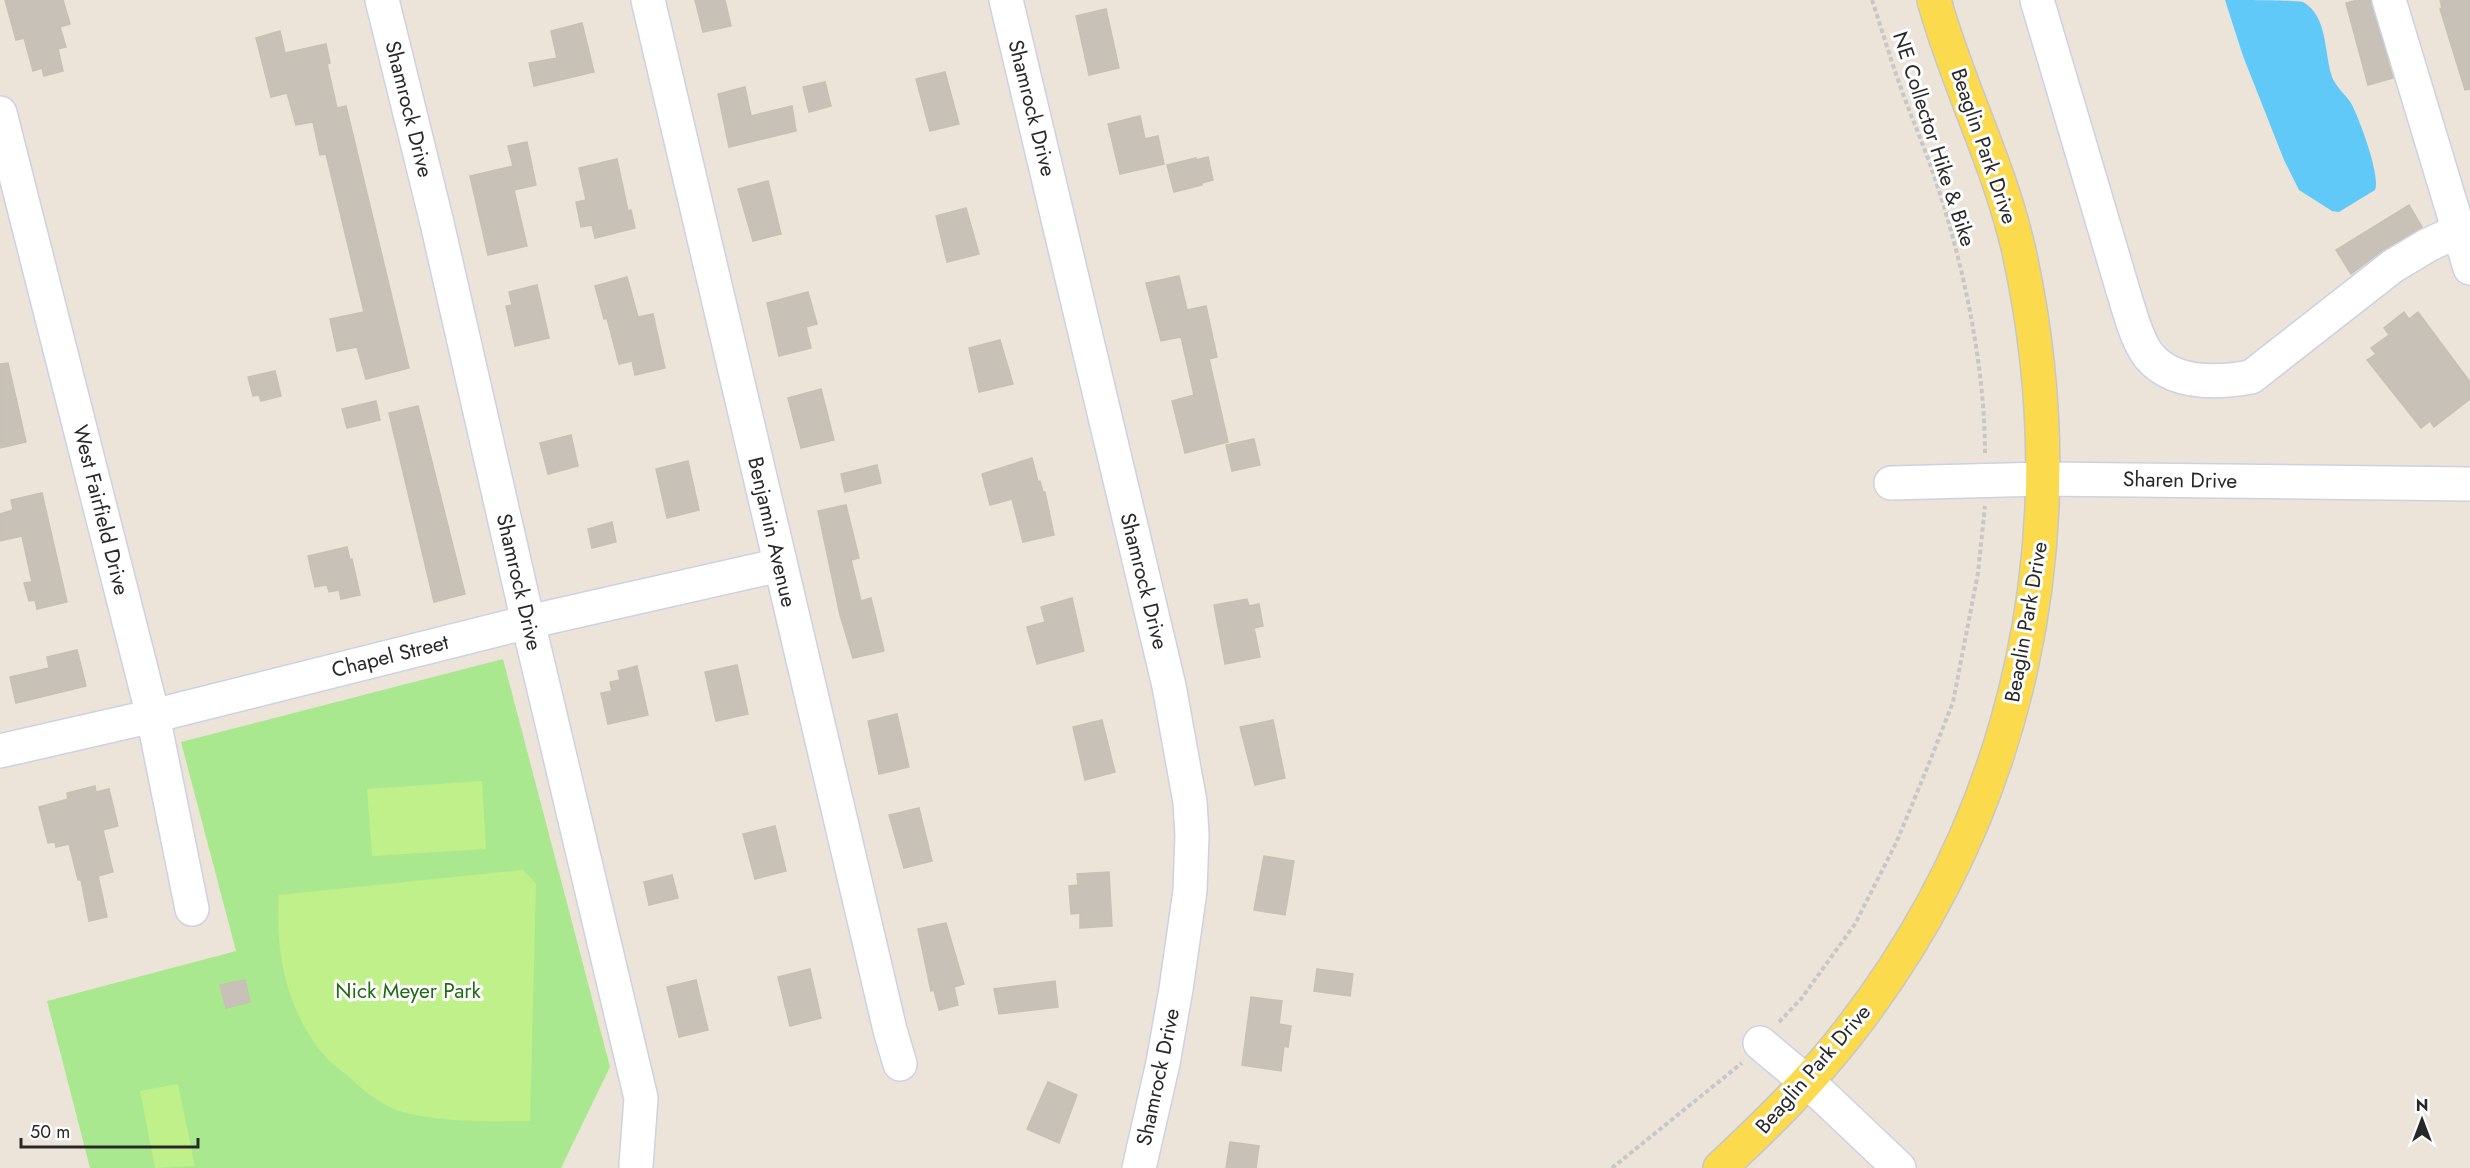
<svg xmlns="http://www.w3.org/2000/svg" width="2470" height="1168" viewBox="0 0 2470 1168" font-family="Jost,sans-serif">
<rect width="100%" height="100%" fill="#ece4d8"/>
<!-- green -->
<polygon fill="#aae88f" points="503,659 610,1067 561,1168 90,1168 47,1001 236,951 181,742"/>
<!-- pitch -->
<g fill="#c0f08a">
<polygon points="482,781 486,849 372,856 367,789"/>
<path d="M 523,870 L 536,884 L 530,1121 C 488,1121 444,1123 403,1112 C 384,1107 364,1091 350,1078 C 341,1070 330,1063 323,1054 C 286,1009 275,952 279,895 Z"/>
<polygon points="178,1084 195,1166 155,1168 140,1091"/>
</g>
<!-- water -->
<path fill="#61c9f8" d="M 2225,0 C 2239,0 2294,0 2303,2 C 2328,16 2324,53 2332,77 C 2336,87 2345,94 2351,103 C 2359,118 2381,176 2375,190 L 2339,212 L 2332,211 L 2299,190 L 2284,160 L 2243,56 Z"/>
<!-- building -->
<g fill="#c7c1b8" stroke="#c7c1b2" stroke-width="1.5">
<polygon points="5,0 63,0 70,24 60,27 66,47 58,49 63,71 44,76 42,68 33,71 24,38 16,40"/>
<polygon points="695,0 725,0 731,26 703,32"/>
<polygon points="2358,0 2371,0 2393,78 2368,85 2346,3"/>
<polygon points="2440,0 2470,0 2470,89 2465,90 2440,9 2442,8"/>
<polygon points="1106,9 1119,68 1089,75 1076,16"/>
<polygon points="582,23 594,72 534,86 529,63 557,58 551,31"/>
<polygon points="280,31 285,53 326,44 330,63 327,64 337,108 346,106 409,368 366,379 357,347 337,351 330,319 364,312 326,154 320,155 313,122 296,125 287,93 271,97 256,38"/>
<polygon points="945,72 959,124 930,131 916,79"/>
<polygon points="825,82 831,106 809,112 803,87"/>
<polygon points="745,87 751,116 792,106 796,131 729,147 718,94"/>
<polygon points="1140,116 1145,139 1158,136 1164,164 1120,174 1108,124"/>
<polygon points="527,142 536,185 514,190 527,246 488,255 470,176 513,166 508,146"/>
<polygon points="1208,157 1213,180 1202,183 1202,185 1174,192 1167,165 1196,158 1196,160"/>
<polygon points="617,159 628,211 631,210 635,228 595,238 592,225 581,227 576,202 586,200 579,168"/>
<polygon points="768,181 781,234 753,241 738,189"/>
<polygon points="2409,205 2422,227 2383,250 2351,274 2336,250"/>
<polygon points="966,208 979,254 947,262 936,216"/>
<polygon points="1179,276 1187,310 1206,306 1217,357 1209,359 1228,442 1185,453 1172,401 1194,395 1181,337 1161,341 1146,283"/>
<polygon points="627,277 638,317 653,314 665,368 635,375 632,361 619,364 607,318 604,319 595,286"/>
<polygon points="537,285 549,338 515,346 506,306 512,305 509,292"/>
<polygon points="808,292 817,324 806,327 811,348 779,356 767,303"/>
<polygon points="2404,312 2409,319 2418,312 2470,382 2470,399 2434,427 2430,421 2421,428 2367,360 2376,354 2371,348 2389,335 2384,328"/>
<polygon points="1000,340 1013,384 979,392 969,348"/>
<polygon points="8,363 26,442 0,448 0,364"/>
<polygon points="275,371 281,396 261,401 259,395 253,396 248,377"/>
<polygon points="821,389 834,440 801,448 788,398"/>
<polygon points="376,401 380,420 347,428 342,409"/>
<polygon points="418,406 465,594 434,602 389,413"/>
<polygon points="571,435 578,466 548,474 540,443"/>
<polygon points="1254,439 1260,465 1232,471 1226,445"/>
<polygon points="1032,458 1038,482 1040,481 1043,492 1045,492 1054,535 1023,542 1012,499 990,505 982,474"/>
<polygon points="688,461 699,510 667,518 656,469"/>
<polygon points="877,465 881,483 845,492 841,474"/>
<polygon points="42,493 67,602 37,609 35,600 29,601 24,583 32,582 22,536 0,541 0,514 13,510 11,500"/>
<polygon points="846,505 859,558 851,560 861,601 871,598 884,651 853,658 840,615 818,511"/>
<polygon points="612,522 616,542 592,548 588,529"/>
<polygon points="347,547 350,560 352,559 360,595 341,599 339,590 329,592 327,585 315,587 308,556"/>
<polygon points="1072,598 1084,651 1037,664 1027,627 1045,622 1041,607"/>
<polygon points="1247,599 1249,606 1259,604 1263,626 1254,628 1260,657 1225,664 1214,605"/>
<polygon points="77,650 86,686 16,703 10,677 49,668 47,657"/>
<polygon points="737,665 748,714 716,721 705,672"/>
<polygon points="637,666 648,715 608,724 601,693 612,691 610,682 620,680 618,671"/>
<polygon points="897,714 909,767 879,774 868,721"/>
<polygon points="1102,720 1115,772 1085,780 1073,727"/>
<polygon points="1273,720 1285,778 1255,785 1240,727"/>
<polygon points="95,786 96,792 109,789 118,826 103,830 113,872 98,876 107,917 89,921 81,880 78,880 69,844 56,847 55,842 48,843 39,807 68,799 67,793"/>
<polygon points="919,808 932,861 904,868 889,815"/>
<polygon points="775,826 786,871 755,879 743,834"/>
<polygon points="1264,856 1294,861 1285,915 1254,910"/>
<polygon points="1109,872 1112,926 1080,928 1080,913 1071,914 1069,886 1078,885 1077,874"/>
<polygon points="672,875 678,898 649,905 644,882"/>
<polygon points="946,923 964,984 954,987 958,1005 939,1010 934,990 931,991 918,929"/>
<polygon points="810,969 821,1018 790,1026 778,977"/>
<polygon points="1317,969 1353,974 1350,996 1314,991"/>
<polygon points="245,980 250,1002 226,1008 220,985"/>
<polygon points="696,980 708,1030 679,1037 667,987"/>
<polygon points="1055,981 1058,1007 999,1014 994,989"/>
<polygon points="1251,997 1282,1001 1279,1024 1291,1026 1288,1047 1284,1046 1281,1071 1242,1065"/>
<polygon points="1048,1082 1077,1095 1059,1143 1027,1129"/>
<polygon points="1230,1142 1259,1146 1256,1168 1226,1168"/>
</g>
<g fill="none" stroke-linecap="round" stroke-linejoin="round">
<defs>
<g id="minor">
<polyline points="382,0 437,223 528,622 641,1098 636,1165"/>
<polyline points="648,0 890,1030 900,1064"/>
<polyline points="1006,0 1169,686 1190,802 1192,835 1190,891 1176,989 1163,1063 1139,1168"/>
<path d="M 2037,0 L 2127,304 C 2133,322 2138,342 2149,356 C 2173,385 2218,383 2251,377 L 2393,266 L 2428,245 L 2458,231"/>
<polyline points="2389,0 2470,268"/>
<polyline points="0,113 153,716 192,909"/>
<polyline points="1891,483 2044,479 2470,484"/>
<polyline points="0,751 153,716 528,622 780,565"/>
<polyline points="1760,1043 1822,1095 1899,1168"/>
</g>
<path id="major" d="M 1720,1168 C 1765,1126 1810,1082 1848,1033 C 2023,809 2079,532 2020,256 C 2001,167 1958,87 1934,0"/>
</defs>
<!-- minor casing -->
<use href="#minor" stroke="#cdd1e3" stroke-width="36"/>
<!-- major casing -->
<use href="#major" stroke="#c7c7c7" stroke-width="36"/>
<!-- path -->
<g stroke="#c7c7c7" stroke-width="4" stroke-dasharray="4.5 3" stroke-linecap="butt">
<path d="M 1872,0 C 1882,30 1891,61 1902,91 C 1911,116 1921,139 1930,164 C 1961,252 1985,361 1985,454"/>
<polyline points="1779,1022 1801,999 1855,924 1897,841 1930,761 1953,702 1978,573 1985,506"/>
<polyline points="1612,1168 1742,1063"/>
</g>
<!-- minor -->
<use href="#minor" stroke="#fff" stroke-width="33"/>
<!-- major -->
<use href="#major" stroke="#fbda4e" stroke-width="33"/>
</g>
<g text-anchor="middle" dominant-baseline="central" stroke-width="6" stroke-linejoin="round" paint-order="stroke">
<!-- street labels -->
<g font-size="21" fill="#282828" stroke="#fff">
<text transform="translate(1032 108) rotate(76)">Shamrock Drive</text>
<text transform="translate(409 109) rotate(76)">Shamrock Drive</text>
<text transform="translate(1934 139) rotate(72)">NE Collector Hike &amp; Bike</text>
<text transform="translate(1984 146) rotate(71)">Beaglin Park Drive</text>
<text transform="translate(2180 480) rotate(1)">Sharen Drive</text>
<text transform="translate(101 510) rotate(76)">West Fairfield Drive</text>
<text transform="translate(772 532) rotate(77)">Benjamin Avenue</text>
<text transform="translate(1144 581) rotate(76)">Shamrock Drive</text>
<text transform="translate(519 582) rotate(77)">Shamrock Drive</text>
<text transform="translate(2026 622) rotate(-80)">Beaglin Park Drive</text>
<text transform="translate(390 656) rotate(-14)">Chapel Street</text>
<text transform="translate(1813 1069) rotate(-49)">Beaglin Park Drive</text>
<text transform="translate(1158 1077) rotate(-78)">Shamrock Drive</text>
</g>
<!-- park labels -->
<g font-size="21" fill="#226a14" stroke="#fff">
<text x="408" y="991">Nick Meyer Park</text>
</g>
</g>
<!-- north arrow -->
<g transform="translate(2422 1120)" stroke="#ffffff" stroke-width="4.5" paint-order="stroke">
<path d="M0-4.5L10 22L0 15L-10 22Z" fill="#282828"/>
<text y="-9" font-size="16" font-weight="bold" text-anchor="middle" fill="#282828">N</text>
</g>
<!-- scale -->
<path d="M21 1138v9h177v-9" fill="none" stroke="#282828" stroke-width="3"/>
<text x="30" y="1138" font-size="18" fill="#282828" stroke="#ffffff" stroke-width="4.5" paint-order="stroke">50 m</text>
</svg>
